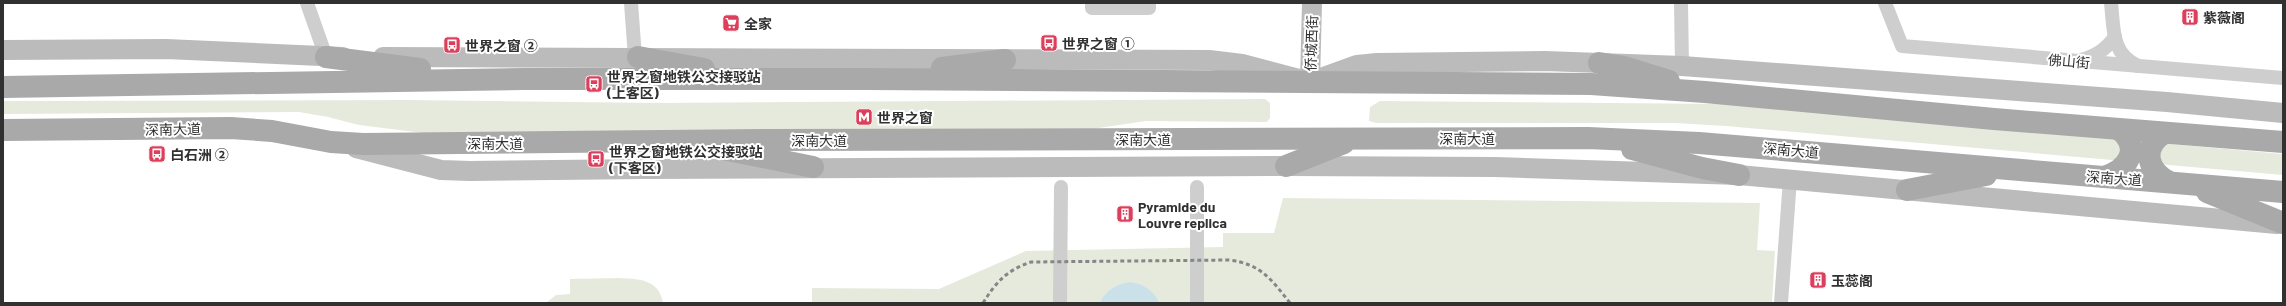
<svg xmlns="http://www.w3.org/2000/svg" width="2286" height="306" viewBox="0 0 2286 306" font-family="Barlow,'Noto Sans SC',sans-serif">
<rect width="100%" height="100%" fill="#fff"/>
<!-- green -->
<g fill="#e5eadd">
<polygon points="1265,99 1270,103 1270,118 1267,122 1146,121 1078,131 448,136 359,125 328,117 299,112 3,114 3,101 408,100 656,103"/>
<polygon points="1380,101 1722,104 2283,154 2283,175 1726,126 1675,123 1376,123 1369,121 1370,107"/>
<polygon points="1283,198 1760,203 1757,250 1775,251 1772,303 812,303 812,288 939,289 1026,251 1223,247 1223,233 1274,233"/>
<path d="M 619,278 C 639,279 659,279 663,303 L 546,303 L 556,295 L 570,294 L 570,279 Z"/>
</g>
<!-- water -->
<path fill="#cbe1e9" d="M 1130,282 C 1143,284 1154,290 1159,303 L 1100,303 C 1105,290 1117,284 1130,282 Z"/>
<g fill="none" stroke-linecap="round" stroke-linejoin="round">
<!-- street -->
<g stroke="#cecece" stroke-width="14">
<polyline points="307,3 326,57"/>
<polyline points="631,3 635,57"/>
<polyline points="1092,3 1092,8 1149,8 1149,3"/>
<polyline points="1681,3 1682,66"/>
<polyline points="1885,3 1902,46 2283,78"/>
<path d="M 2111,3 C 2114,29 2111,54 2138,66"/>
<path d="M 2081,60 C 2096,56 2105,50 2115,37"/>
<polyline points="1060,303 1061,187"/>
<polyline points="1197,303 1197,187"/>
<polyline points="1781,303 1790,179"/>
</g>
<!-- secondary -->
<g stroke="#bbb" stroke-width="20">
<polyline points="3,50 166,49 343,57"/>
<polyline points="383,57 1209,60 1242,64 1310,82 1357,65 1377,63 1545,61 1682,66 2167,102 2283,113"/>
<polyline points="1310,82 1312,3"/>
<polyline points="356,148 441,170 470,171 645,169 1286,166 1495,167 1739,175 2277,224"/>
</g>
<!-- primary -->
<g stroke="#a9a9a9" stroke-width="22">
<polyline points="326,57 420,69"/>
<polyline points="638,57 704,69"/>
<polyline points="1599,63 1624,67 1669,81"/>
<polyline points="942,68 1005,60"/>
<polyline points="3,87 524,79 867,79 1591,84 1705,92 1994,119 2283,142"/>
<polyline points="3,130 231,128 272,131 331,142 363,144 767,140 1588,138 1699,143 2283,192"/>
<path d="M 2164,133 C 2141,148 2147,170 2169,182"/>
<polyline points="723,149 813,167"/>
<polyline points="1632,149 1702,168 1739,175"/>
<polyline points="1286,166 1344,143"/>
<path d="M 2104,177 C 2127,170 2143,149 2119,129"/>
<polyline points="1907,190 1986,175"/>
<polyline points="2207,192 2283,223"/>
</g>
<!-- rail -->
<path stroke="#868686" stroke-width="3" stroke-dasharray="4 3" stroke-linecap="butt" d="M 983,303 C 996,282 1007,270 1031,262 L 1229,260 C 1261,264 1271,279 1290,303"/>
</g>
<!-- icons -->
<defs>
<symbol id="building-square" viewBox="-11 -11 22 22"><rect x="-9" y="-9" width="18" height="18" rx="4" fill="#db3f5b" stroke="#fff"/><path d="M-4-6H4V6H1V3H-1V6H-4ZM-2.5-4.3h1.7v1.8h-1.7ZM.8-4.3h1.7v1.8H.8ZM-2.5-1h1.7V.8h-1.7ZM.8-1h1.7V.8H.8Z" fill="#fff"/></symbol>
<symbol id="supermarket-square" viewBox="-11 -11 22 22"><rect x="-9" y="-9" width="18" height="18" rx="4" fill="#db3f5b" stroke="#fff"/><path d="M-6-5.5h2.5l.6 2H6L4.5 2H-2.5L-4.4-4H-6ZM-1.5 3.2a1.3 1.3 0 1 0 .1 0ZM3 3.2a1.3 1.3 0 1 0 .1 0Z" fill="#fff"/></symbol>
<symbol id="bus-square" viewBox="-11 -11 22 22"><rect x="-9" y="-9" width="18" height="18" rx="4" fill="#db3f5b" stroke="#fff"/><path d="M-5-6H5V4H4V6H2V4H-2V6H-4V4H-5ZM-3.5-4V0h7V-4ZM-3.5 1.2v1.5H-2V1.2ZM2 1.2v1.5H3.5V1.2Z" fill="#fff"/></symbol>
<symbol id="metro-square" viewBox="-11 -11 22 22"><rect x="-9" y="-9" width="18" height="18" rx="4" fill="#db3f5b" stroke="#fff"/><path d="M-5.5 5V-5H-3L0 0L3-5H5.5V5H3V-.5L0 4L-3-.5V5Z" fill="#fff"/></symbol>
</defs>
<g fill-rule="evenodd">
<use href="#building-square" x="2180" y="7" width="20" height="20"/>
<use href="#supermarket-square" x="721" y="13" width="20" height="20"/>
<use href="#bus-square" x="1039" y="33" width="20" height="20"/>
<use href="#bus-square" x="442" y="35" width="20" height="20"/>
<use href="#bus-square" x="584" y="74" width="20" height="20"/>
<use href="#metro-square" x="854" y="107" width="20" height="20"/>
<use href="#bus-square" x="147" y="144" width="20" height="20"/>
<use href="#bus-square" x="586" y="149" width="20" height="20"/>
<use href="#building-square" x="1115" y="204" width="20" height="20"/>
<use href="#building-square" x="1808" y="270" width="20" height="20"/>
</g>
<g text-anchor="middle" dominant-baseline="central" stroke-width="4" stroke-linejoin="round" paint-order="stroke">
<!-- poi labels -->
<g font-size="14" font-weight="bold" fill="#313131" stroke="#fff" text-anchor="start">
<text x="2203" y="17">紫薇阁</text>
<text x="744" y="23">全家</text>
<text x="1062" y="43">世界之窗 ①</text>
<text x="465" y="45">世界之窗 ②</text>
<text x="607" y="76">世界之窗地铁公交接驳站<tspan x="607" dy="16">(上客区)</tspan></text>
<text x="877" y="117">世界之窗</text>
<text x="609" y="151">世界之窗地铁公交接驳站<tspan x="609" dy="16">(下客区)</tspan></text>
<text x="170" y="154">白石洲 ②</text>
<text x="1138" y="206">Pyramide du<tspan x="1138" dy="16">Louvre replica</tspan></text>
<text x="1831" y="280">玉蕊阁</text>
</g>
<!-- street labels -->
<g font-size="14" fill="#313131" stroke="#fff">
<text transform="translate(1311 43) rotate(-88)">侨城西街</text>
<text transform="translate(2069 61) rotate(5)">佛山街</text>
<text transform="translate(173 129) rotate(-1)">深南大道</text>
<text x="1467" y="138">深南大道</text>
<text x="1143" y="139">深南大道</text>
<text x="819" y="140">深南大道</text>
<text x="495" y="143">深南大道</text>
<text transform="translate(1791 150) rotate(5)">深南大道</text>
<text transform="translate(2114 178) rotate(4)">深南大道</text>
</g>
</g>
<!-- border -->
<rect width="2286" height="306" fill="none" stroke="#313131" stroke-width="8"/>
</svg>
